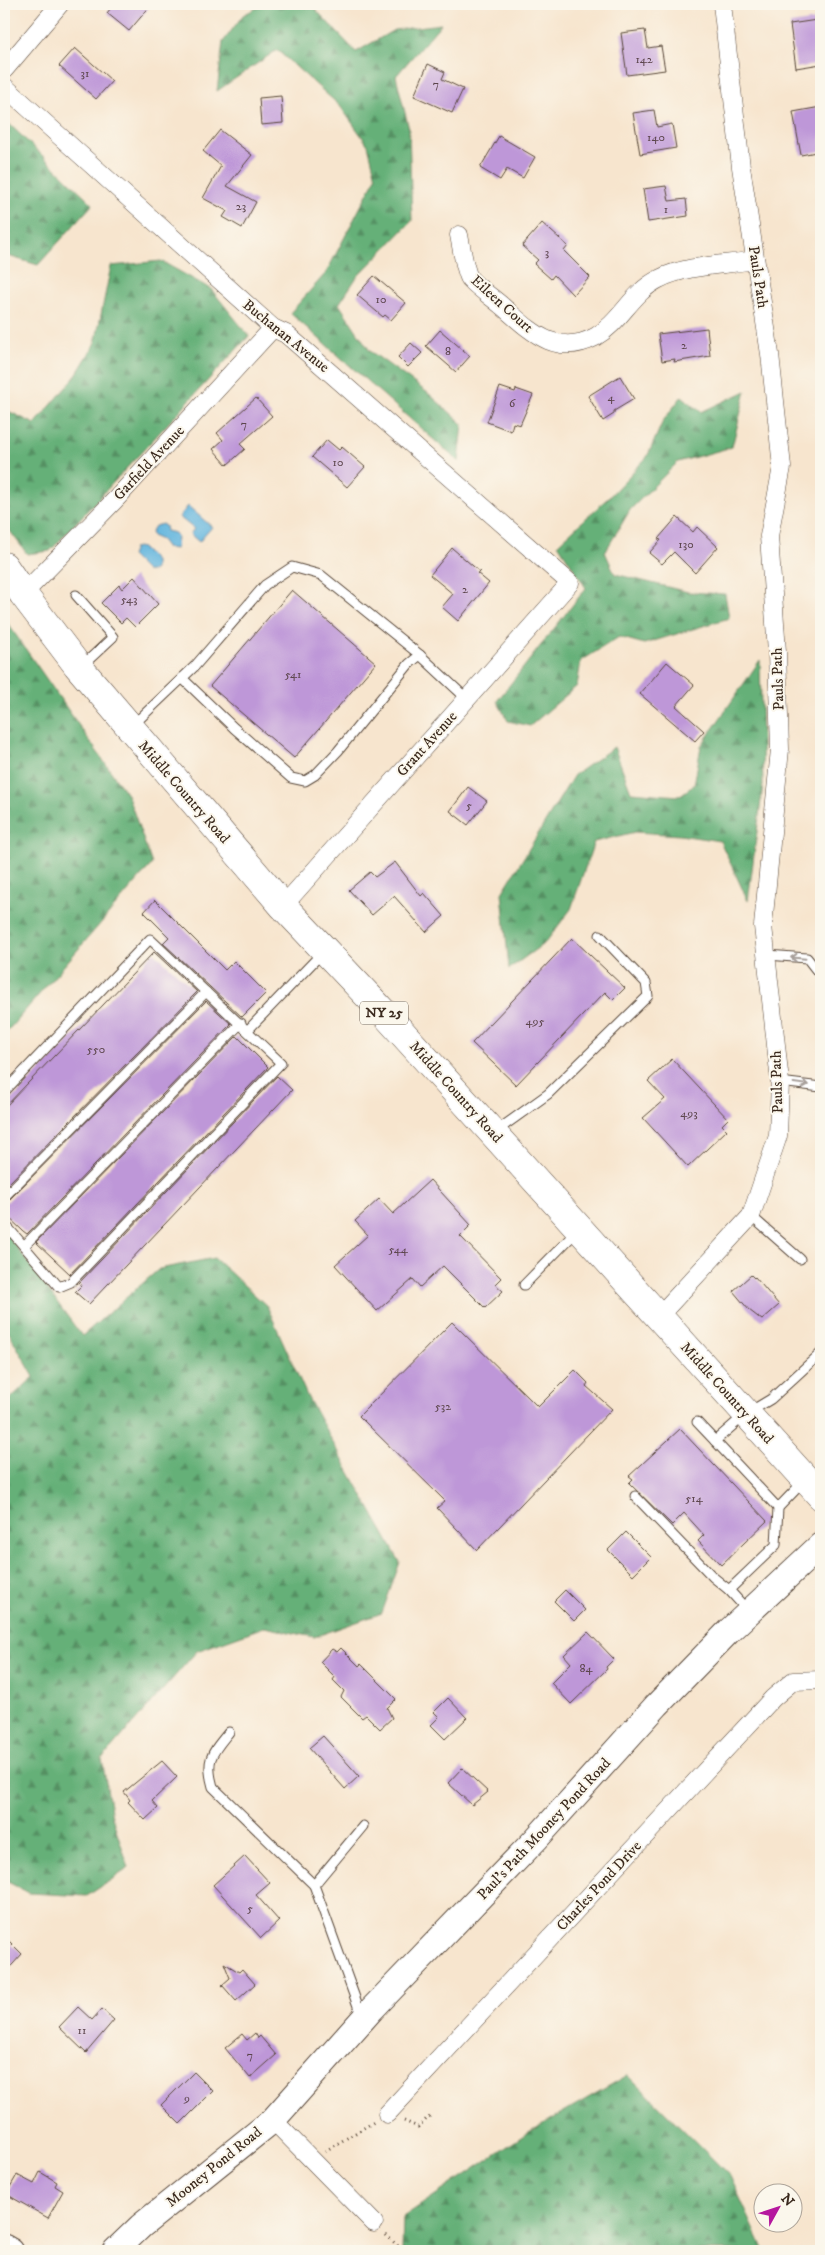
<svg xmlns="http://www.w3.org/2000/svg" width="825" height="2255" viewBox="0 0 825 2255" font-family="'IM FELL DW Pica',serif">
<defs>
<pattern id="forest-firs" width="22" height="20" patternUnits="userSpaceOnUse" patternTransform="scale(1.25)"><rect width="22" height="20" fill="#65b078"/><path d="M5 1l3.5 6h-7zM16 11l3.5 6h-7z" fill="#548f62"/></pattern>
</defs>
<rect width="100%" height="100%" fill="#fbf7ec"/>
<filter id="ink" filterUnits="userSpaceOnUse"><feTurbulence type="fractalNoise" baseFrequency=".02" numOctaves="2"/><feDisplacementMap in="SourceGraphic" scale="10" xChannelSelector="R" yChannelSelector="G"/><feConvolveMatrix kernelMatrix="1 2 1 2 8 2 1 2 1" color-interpolation-filters="sRGB"/></filter>
<filter id="wash" filterUnits="userSpaceOnUse"><feTurbulence type="fractalNoise" baseFrequency=".0096" numOctaves="4" result="noise"/><feDisplacementMap in="SourceGraphic" scale="20" xChannelSelector="R" yChannelSelector="G"/><feGaussianBlur stdDeviation="1.12" result="paint"/><feColorMatrix in="noise" values="0 0 0 0 0 0 0 0 0 0 0 0 0 0 0 0 0 1.4 0 .05"/><feComposite in="paint" operator="in"/></filter>
<g filter="url(#wash)">
<rect width="100%" height="100%" fill="#f7e5ce"/>
<!-- forest -->
<g fill="url(#forest-firs)" stroke="#506d4b">
<polygon points="264,4 315,4 317,11 356,52 394,30 441,24 396,76 409,129 412,221 357,277 339,304 370,351 428,393 463,424 459,462 290,313 326,273 376,177 368,145 340,106 277,50 217,91 223,42 243,15"/>
<polygon points="4,119 93,204 38,265 8,256 4,253"/>
<polygon points="161,261 211,289 249,336 50,551 27,554 4,523 4,409 35,424 74,378 95,344 111,266"/>
<polygon points="746,391 732,447 678,462 630,510 605,552 615,574 688,592 725,594 729,618 644,644 619,637 581,661 577,686 530,726 508,721 497,701 586,588 558,544 609,497 647,457 663,421 682,396 701,412"/>
<polygon points="4,618 128,796 152,864 4,1035"/>
<polygon points="760,660 763,785 748,901 720,841 680,835 635,832 594,842 571,909 546,942 509,969 502,893 574,775 614,747 631,792 679,796 694,785 701,746"/>
<polygon points="4,1230 82,1336 159,1269 214,1258 267,1306 308,1398 400,1562 382,1613 314,1637 264,1627 197,1651 102,1759 112,1817 129,1868 87,1896 29,1893 4,1880 4,1404 34,1377 4,1324"/>
<polygon points="628,2075 730,2176 764,2251 402,2251 403,2217 527,2133"/>
</g>
<!-- water -->
<g fill="#62b5de" stroke="#4e707e">
<polygon points="188,506 212,527 199,542 190,534 194,529 179,517"/>
<polygon points="162,524 165,526 166,531 175,533 177,536 176,549 167,548 161,540 152,536 151,532 155,526"/>
<polygon points="137,547 142,548 155,561 155,569 151,572 146,571 131,556 134,548"/>
</g>
<g id="blocks">
<!-- building -->
<g fill="#be97d8">
<polygon points="114,4 152,4 129,31 107,13"/>
<polygon points="817,20 819,33 821,32 821,64 796,68 790,24"/>
<polygon points="645,30 648,48 661,46 665,70 627,75 621,33"/>
<polygon points="75,48 112,81 96,99 59,66"/>
<polygon points="428,64 445,72 442,79 463,89 452,113 414,96"/>
<polygon points="281,96 283,123 261,125 259,98"/>
<polygon points="821,107 821,151 801,155 793,112"/>
<polygon points="654,110 657,127 672,124 676,148 640,154 633,113"/>
<polygon points="220,130 252,155 227,186 256,202 242,228 223,217 227,211 203,198 221,166 203,151"/>
<polygon points="499,136 535,157 523,178 507,169 500,180 480,168"/>
<polygon points="666,186 669,201 686,199 688,216 648,222 643,189"/>
<polygon points="542,223 568,246 564,251 590,277 573,295 554,275 551,279 534,264 538,260 522,246"/>
<polygon points="374,276 406,303 391,320 385,315 383,317 357,295"/>
<polygon points="707,328 710,356 674,362 675,359 662,361 658,334"/>
<polygon points="440,330 470,356 456,372 426,346"/>
<polygon points="411,343 422,353 408,367 398,357"/>
<polygon points="620,376 634,399 614,411 614,414 603,421 588,396"/>
<polygon points="500,387 515,392 516,389 533,395 520,425 513,423 511,431 487,422"/>
<polygon points="256,398 272,416 240,444 245,449 227,465 213,449 223,440 217,433"/>
<polygon points="327,440 339,450 342,447 365,467 347,487 312,457"/>
<polygon points="677,517 693,532 697,527 718,547 695,573 674,552 662,564 649,553 661,540 658,539"/>
<polygon points="452,548 480,572 477,573 489,583 458,621 442,607 453,594 430,575"/>
<polygon points="134,577 158,604 135,627 126,618 121,623 101,603 119,585 122,589"/>
<polygon points="292,590 376,663 294,758 210,686"/>
<polygon points="667,662 694,685 676,706 704,731 695,741 640,694"/>
<polygon points="468,787 487,801 468,825 450,811"/>
<polygon points="395,862 421,896 424,893 444,916 426,932 394,896 372,915 349,890 370,872 375,877"/>
<polygon points="155,900 225,970 234,961 266,993 242,1017 163,943 169,937 144,912"/>
<polygon points="572,938 625,988 613,1000 605,992 516,1085 472,1043"/>
<polygon points="154,952 197,992 4,1188 4,1108"/>
<polygon points="206,1001 231,1024 27,1234 23,1231 4,1213 4,1203 8,1201"/>
<polygon points="237,1036 268,1067 70,1274 36,1242"/>
<polygon points="672,1059 728,1119 722,1125 727,1130 688,1167 643,1118 665,1099 648,1081"/>
<polygon points="277,1076 292,1090 89,1304 75,1292 81,1286 79,1283"/>
<polygon points="430,1180 471,1225 460,1236 501,1278 495,1284 503,1291 485,1308 443,1266 420,1287 413,1279 377,1311 335,1265 368,1235 355,1221 379,1199 393,1214"/>
<polygon points="751,1275 754,1278 755,1277 779,1305 762,1320 749,1310 733,1291"/>
<polygon points="452,1322 538,1407 575,1370 588,1383 586,1386 612,1409 477,1550 437,1508 445,1501 359,1416"/>
<polygon points="680,1429 767,1521 721,1565 698,1541 704,1535 684,1513 672,1525 629,1483 633,1479 629,1476"/>
<polygon points="626,1532 651,1557 633,1575 608,1550"/>
<polygon points="565,1590 585,1610 574,1621 554,1601"/>
<polygon points="588,1632 614,1659 606,1667 607,1669 571,1704 551,1683 571,1663 564,1655"/>
<polygon points="341,1648 359,1666 361,1664 396,1699 387,1708 392,1718 380,1729 366,1715 362,1718 341,1697 344,1691 333,1680 335,1677 320,1662 332,1649 337,1652"/>
<polygon points="448,1698 467,1718 445,1739 431,1725 439,1717 434,1712"/>
<polygon points="323,1736 359,1776 345,1789 309,1748"/>
<polygon points="162,1761 177,1777 152,1801 158,1808 145,1820 128,1802 130,1800 124,1792"/>
<polygon points="462,1768 488,1792 472,1805 448,1783"/>
<polygon points="245,1856 270,1883 256,1895 279,1921 261,1938 213,1885"/>
<polygon points="4,1936 22,1954 4,1974"/>
<polygon points="224,1963 239,1972 242,1969 255,1984 236,2001 222,1985 230,1978"/>
<polygon points="78,2007 92,2020 102,2009 114,2020 86,2053 59,2027"/>
<polygon points="255,2033 258,2038 260,2036 276,2055 250,2078 225,2048 242,2034 247,2040"/>
<polygon points="194,2072 213,2091 180,2124 161,2105"/>
<polygon points="40,2172 57,2182 55,2186 63,2191 48,2218 6,2194 17,2175 34,2184"/>
</g>
</g>
</g>
<g filter="url(#ink)">
<use href="#blocks" fill-opacity="0" stroke="#574638" stroke-width="1"/>
<g fill="none" stroke-linecap="round" stroke-linejoin="round">
<defs>
<g id="lane">
<polyline points="76,595 113,637 82,666"/>
<polyline points="182,678 234,728 291,778 305,781 315,775 338,751 409,664 420,655"/>
<polyline points="133,725 195,666 265,585 292,567 321,575 420,655 467,699"/>
<polyline points="767,955 807,958 821,976"/>
<polyline points="248,1030 323,952"/>
<polyline points="780,1082 821,1087"/>
<polyline points="4,1092 150,939 281,1063 71,1282 59,1287 4,1223"/>
<polyline points="495,1132 548,1094 648,996 646,983 600,935"/>
<polyline points="4,1197 206,992"/>
<polyline points="751,1216 800,1259"/>
<polyline points="24,1246 241,1023"/>
<polyline points="524,1285 577,1231"/>
<polyline points="697,1422 715,1441"/>
<polyline points="635,1496 713,1577 729,1590"/>
<polyline points="778,1508 804,1481"/>
<polyline points="748,1611 729,1590 776,1545 778,1508 715,1441 746,1414 771,1399 821,1353"/>
<path d="M 229,1732 C 212,1753 205,1759 213,1787 L 314,1885 L 362,2017"/>
<polyline points="314,1885 363,1826"/>
</g>
<g id="street">
<polyline points="4,70 60,4"/>
<polyline points="4,86 273,328 286,334 570,583 283,906"/>
<path d="M 459,235 C 461,245 465,272 470,279 C 479,289 492,297 502,306 C 530,330 555,358 595,337 C 621,322 632,292 659,279 C 686,265 725,265 755,260"/>
<polyline points="23,594 115,500 273,328"/>
<polyline points="658,1317 751,1216 778,1136 780,1082 763,926 780,749 777,652 769,536 782,467 770,354 741,167 722,4"/>
<polyline points="387,2114 773,1698 793,1681 821,1680"/>
<polyline points="273,2120 374,2223"/>
</g>
<g id="secondary">
<polyline points="4,2247 11,2251"/>
<polyline points="115,2251 141,2226 273,2120 372,2009 536,1839 657,1705 730,1630 821,1545"/>
</g>
<polyline id="primary" points="4,566 23,594 77,665 283,906 387,1016 821,1496"/>
</defs>
<!-- lane casing -->
<use href="#lane" stroke="#574638" stroke-width="11"/>
<!-- street casing -->
<use href="#street" stroke="#574638" stroke-width="19"/>
<!-- secondary casing -->
<use href="#secondary" stroke="#574638" stroke-width="27"/>
<!-- primary casing -->
<use href="#primary" stroke="#574638" stroke-width="29"/>
<!-- path -->
<g stroke="#574638" stroke-width="3" stroke-dasharray="1 4" stroke-linecap="butt">
<polyline points="404,2121 418,2127 431,2115"/>
<polyline points="325,2151 374,2122"/>
<polyline points="386,2235 398,2246 400,2251"/>
</g>
<!-- lane -->
<use href="#lane" stroke="#fff" stroke-width="9"/>
<!-- street -->
<use href="#street" stroke="#fff" stroke-width="18"/>
<!-- secondary -->
<use href="#secondary" stroke="#fff" stroke-width="25"/>
<!-- primary -->
<use href="#primary" stroke="#fff" stroke-width="28"/>
</g>
<!-- one-way arrows -->
<defs><path id="oneway-shaft" d="M-6 0H5M1.5-3L5.5 0L1.5 3" fill="none" stroke-width="1.6" stroke-linecap="round" stroke-linejoin="round" transform="scale(1.25)"/></defs>
<g stroke="#a79f9a">
<use href="#oneway-shaft" transform="translate(798 958) rotate(-175)"/>
<use href="#oneway-shaft" transform="translate(801 1084) rotate(8)"/>
</g>
</g>
<g text-anchor="middle" dominant-baseline="central" stroke-width="4" stroke-linejoin="round" paint-order="stroke">
<!-- number labels -->
<g font-size="12" fill="#5c454c">
<text x="644" y="59">142</text>
<text x="85" y="73">31</text>
<text x="436" y="84">7</text>
<text x="656" y="137">140</text>
<text x="241" y="206">23</text>
<text x="666" y="209">1</text>
<text x="547" y="252">3</text>
<text x="381" y="299">10</text>
<text x="684" y="345">2</text>
<text x="448" y="351">8</text>
<text x="611" y="397">4</text>
<text x="512" y="403">6</text>
<text x="244" y="424">7</text>
<text x="338" y="462">10</text>
<text x="686" y="544">130</text>
<text x="465" y="589">2</text>
<text x="129" y="599">543</text>
<text x="293" y="674">541</text>
<text x="469" y="805">5</text>
<text x="535" y="1021">495</text>
<text x="96" y="1049">550</text>
<text x="689" y="1113">493</text>
<text x="398" y="1249">544</text>
<text x="443" y="1406">532</text>
<text x="694" y="1498">514</text>
<text x="586" y="1668">84</text>
<text x="250" y="1908">5</text>
<text x="82" y="2030">11</text>
<text x="250" y="2055">7</text>
<text x="187" y="2098">9</text>
</g>
<!-- shield labels -->
<rect fill="#fbf7ec" stroke="#75685c" stroke-width="1" x="360" y="1001.5" width="48" height="23" rx="4"/>
<g font-size="14" font-weight="bold" fill="#3b2a1e">
<text x="384" y="1013">NY 25</text>
</g>
<!-- street labels -->
<g font-size="15" fill="#3b2a1e" stroke="#fbf7ec">
<text transform="translate(758 277) rotate(81)">Pauls Path</text>
<text transform="translate(502 304) rotate(42)">Eileen Court</text>
<text transform="translate(286 336) rotate(39)">Buchanan Avenue</text>
<text transform="translate(149 463) rotate(-47)">Garfield Avenue</text>
<text transform="translate(778 679) rotate(-92)">Pauls Path</text>
<text transform="translate(427 744) rotate(-48)">Grant Avenue</text>
<text transform="translate(184 792) rotate(49)">Middle Country Road</text>
<text transform="translate(777 1082) rotate(-92)">Pauls Path</text>
<text transform="translate(456 1092) rotate(48)">Middle Country Road</text>
<text transform="translate(727 1393) rotate(48)">Middle Country Road</text>
<text transform="translate(544 1829) rotate(-47)">Paul's Path Mooney Pond Road</text>
<text transform="translate(599 1886) rotate(-47)">Charles Pond Drive</text>
<text transform="translate(214 2167) rotate(-39)">Mooney Pond Road</text>
</g>
</g>
<!-- margin -->
<rect width="825" height="2255" fill="none" stroke="#fbf7ec" stroke-width="20"/>
<!-- north arrow -->
<g transform="translate(778 2208) rotate(50)"><circle r="24" fill="#fbf7ec" stroke="#aea59a"/>
<path d="M0-4L9 19L0 12L-9 19Z" fill="#b5179e"/>
<text y="-8" font-size="14" font-weight="bold" text-anchor="middle" fill="#3b2a1e">N</text>
</g>
</svg>
